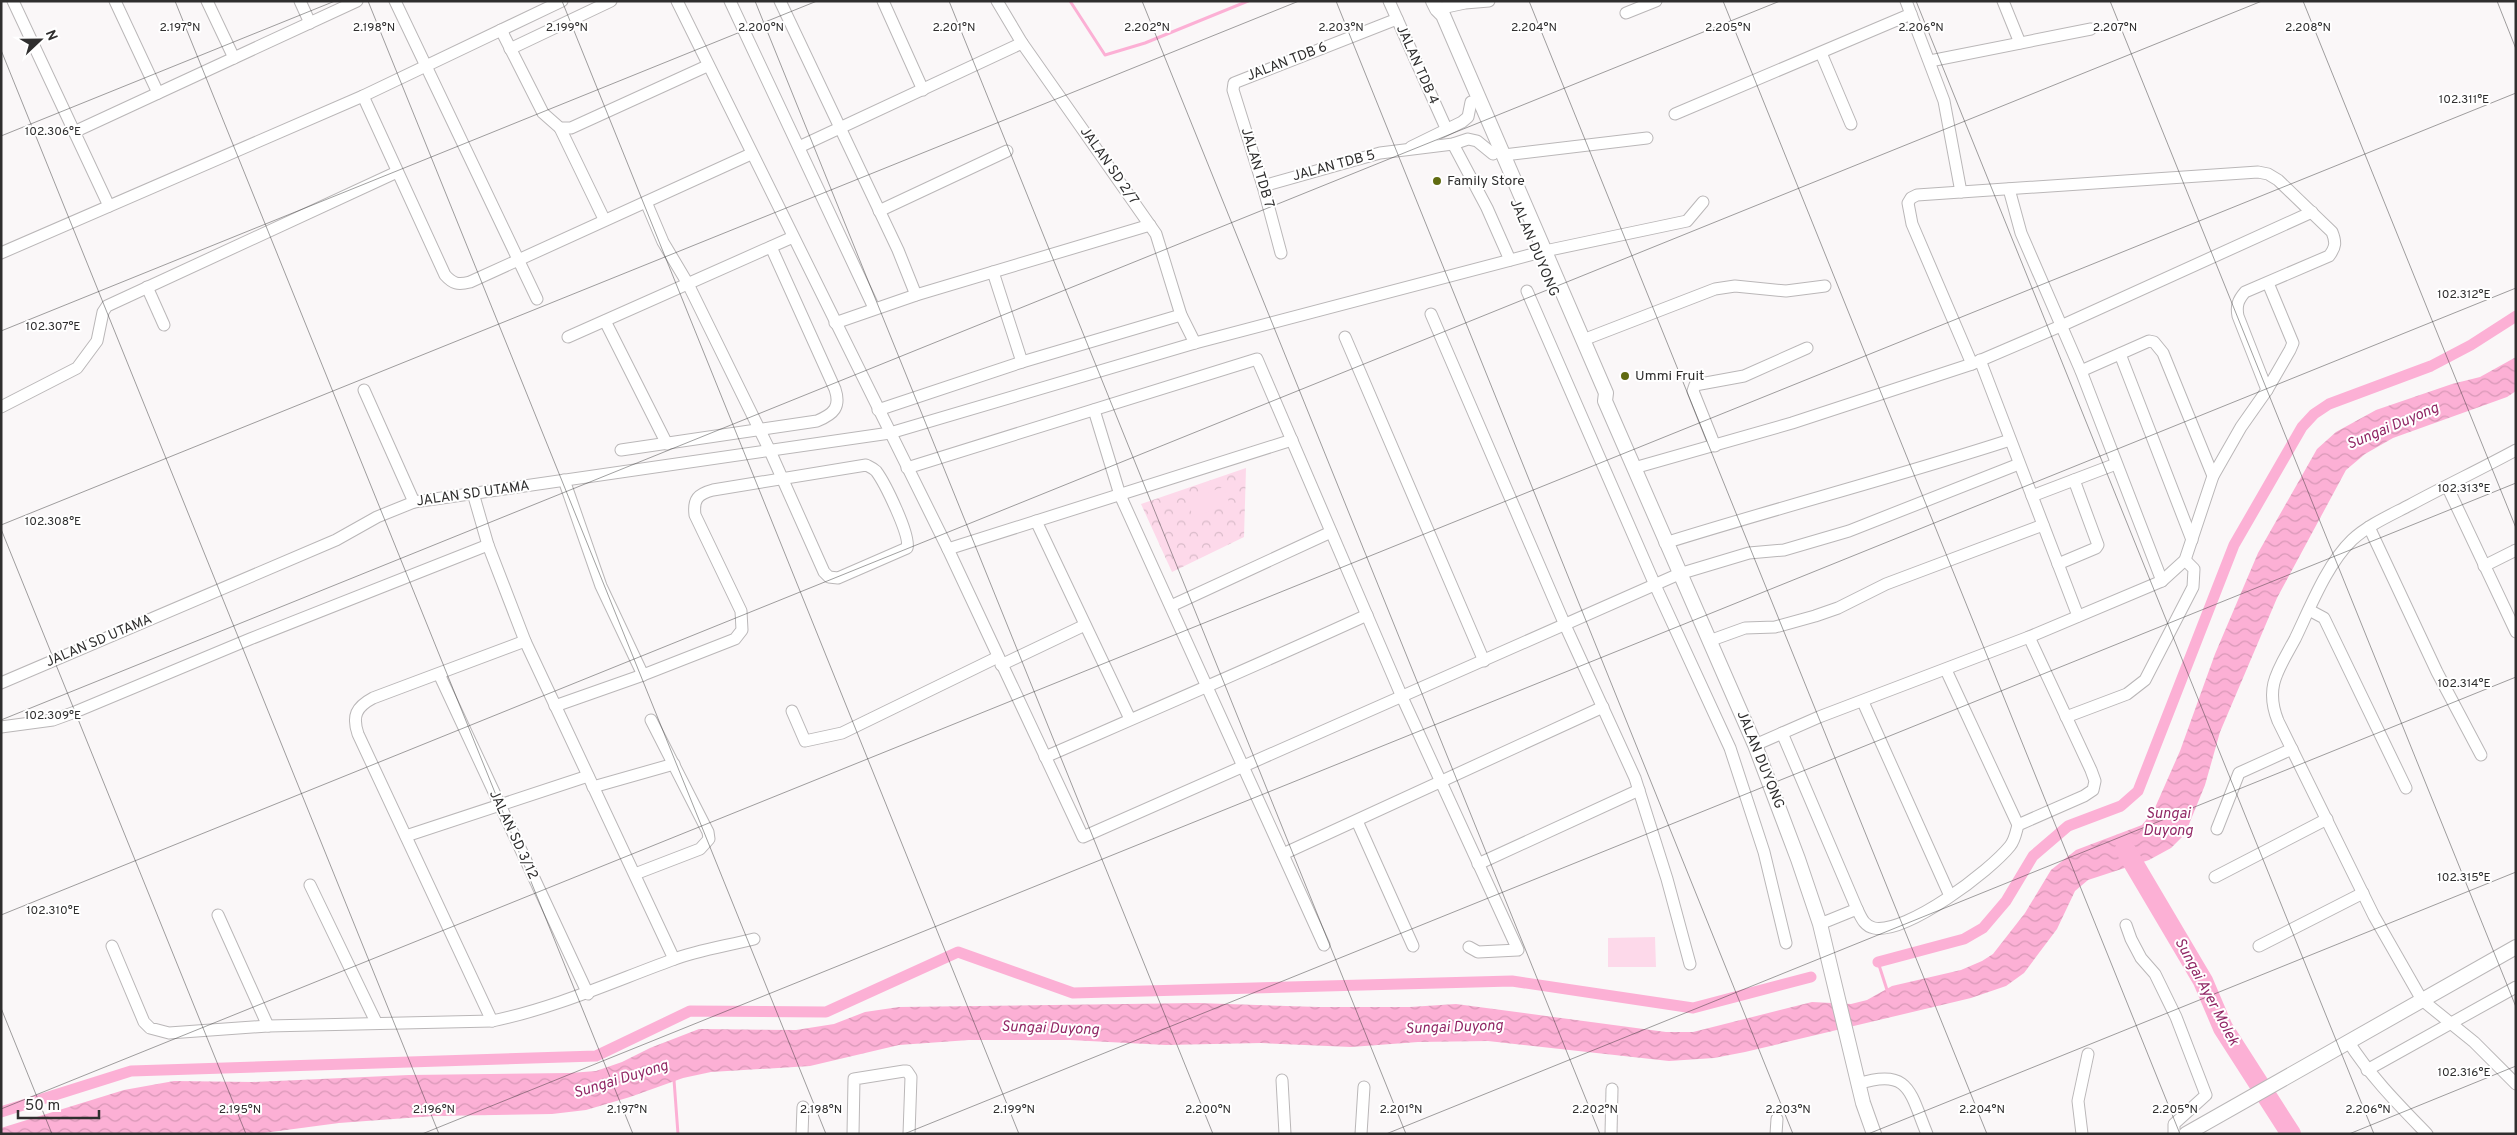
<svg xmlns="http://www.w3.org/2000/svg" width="2517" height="1135" viewBox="0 0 2517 1135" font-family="Overpass,sans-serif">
<defs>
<pattern id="park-crowns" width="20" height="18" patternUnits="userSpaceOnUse" patternTransform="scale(1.25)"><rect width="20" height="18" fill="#fdd9ea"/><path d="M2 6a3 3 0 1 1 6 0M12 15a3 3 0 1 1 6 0" fill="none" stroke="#d9bbc9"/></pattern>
<pattern id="water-waves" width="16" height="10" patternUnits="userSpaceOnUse" patternTransform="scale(1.25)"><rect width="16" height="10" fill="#fcb0d5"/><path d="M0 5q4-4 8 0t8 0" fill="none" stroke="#d898b7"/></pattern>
</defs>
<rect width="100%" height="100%" fill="#faf7f8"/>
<!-- park -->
<polygon fill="url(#park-crowns)" points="1246,468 1244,537 1172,572 1141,504"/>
<!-- pitch -->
<g fill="#fdd9ea">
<polygon points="1224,487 1230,505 1193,517 1187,499"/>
<polygon points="1655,937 1656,967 1608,967 1608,938"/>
</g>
<!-- water -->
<polygon fill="url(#water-waves)" points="2516,357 2516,391 2507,397 2393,438 2365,454 2346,470 2277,598 2220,732 2205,785 2185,834 2171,848 2149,860 2088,880 2075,891 2057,929 2024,973 2006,986 1971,998 1745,1052 1714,1058 1669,1061 1488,1041 1418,1042 1351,1047 1261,1043 1166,1045 1070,1040 969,1040 899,1045 810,1066 711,1072 683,1078 630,1097 586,1110 552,1114 434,1116 339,1123 256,1134 1,1134 1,1128 124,1090 174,1081 252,1082 409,1075 570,1073 596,1071 622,1062 650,1048 699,1029 796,1030 834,1024 865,1012 899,1007 1198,1003 1319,1007 1410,1007 1456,1004 1666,1032 1693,1032 1812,1002 1851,1004 1867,1000 1892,986 1961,970 1982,961 1993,954 2025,913 2051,870 2076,850 2142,825 2154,810 2180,751 2215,654 2258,553 2317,449 2336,432 2376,410 2452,384 2480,377"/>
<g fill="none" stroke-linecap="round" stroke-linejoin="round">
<!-- stream -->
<g stroke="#fcb0d5" stroke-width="3">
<polyline points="1070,1 1105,55 1145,43 1248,1"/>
<polyline points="1878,962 1888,993"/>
<polyline points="674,1080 678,1134"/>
</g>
<!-- canal -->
<g stroke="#fcb0d5" stroke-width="11">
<polyline points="1878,962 1964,939 1983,928 2006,901 2033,856 2068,826 2121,806 2138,791 2234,545 2302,427 2314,414 2329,404 2431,366 2471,345 2516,316"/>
<polyline points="1,1112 131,1071 596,1056 690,1011 826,1012 958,952 1073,993 1512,981 1693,1008 1811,977"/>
</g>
<!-- river -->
<polyline stroke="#fcb0d5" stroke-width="20" points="2125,849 2203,981 2223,1028 2291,1134"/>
<defs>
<g id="minor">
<polyline points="13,1 109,206"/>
<polyline points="115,1 158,93"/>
<polyline points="207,1 234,58"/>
<polyline points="300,1 310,23"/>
<polyline points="395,1 537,299"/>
<polyline points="677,1 948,549 1083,837 1679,574 1749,553 1784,550 1849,531 2019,464"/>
<polyline points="730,1 874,308"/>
<polyline points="780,1 898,250 916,295"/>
<polyline points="883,1 923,90"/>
<polyline points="997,1 1022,43 1156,234 1181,315 1195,343"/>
<polyline points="1389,1 1446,128"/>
<polyline points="1906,1 1944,101 1961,192"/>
<polyline points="2003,1 2020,43"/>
<polyline points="1437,9 1465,3 1489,1"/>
<polyline points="1626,13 1656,1"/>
<polyline points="501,30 543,113 560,128 571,128 707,66"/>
<polyline points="510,49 611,1"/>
<polyline points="1821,53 1851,124"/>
<polyline points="1930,61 2091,29"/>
<path d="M 363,96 L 445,275 C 453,284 458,285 470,282 L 751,154"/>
<polyline points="1675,114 1911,14"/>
<polyline points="560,128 604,219"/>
<polyline points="74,132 357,1"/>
<polyline points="1453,144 1487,208 1510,260"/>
<polyline points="799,147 1022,43"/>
<polyline points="1411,147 1462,122 1468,117 1471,102"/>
<polyline points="1504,155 1647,138"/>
<polyline points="1263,186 1380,153 1453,144 1468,139 1477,141 1493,154"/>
<polyline points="2009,189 2021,233 2081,371 2162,581"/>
<polyline points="879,211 1007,151"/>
<polyline points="1,253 363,96 562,1"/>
<polyline points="1281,253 1263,186 1233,90 1234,83 1397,19"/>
<polyline points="993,272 1022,362"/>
<polyline points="147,287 164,325"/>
<polyline points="1527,291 1655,585 1730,748 1764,852 1786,943"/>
<polyline points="1431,314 1565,625 1635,778 1667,879 1690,964"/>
<polyline points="605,321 667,444"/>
<polyline points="835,323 916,295 1150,225"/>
<polyline points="568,337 793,237"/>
<polyline points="1345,337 1484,661"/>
<polyline points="1583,340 1715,289 1735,286 1786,291 1825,286"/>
<polyline points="2120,354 2192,540"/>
<polyline points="1980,360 2078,616"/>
<polyline points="2081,371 2149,341 2154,342 2163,353 2213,476"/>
<polyline points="364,390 414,502"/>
<polyline points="2267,390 2290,350 2293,343 2268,283"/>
<polyline points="1,407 77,368 97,341 103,312 107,306 397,172"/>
<polyline points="878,410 1022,362 1181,315"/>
<polyline points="1094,410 1120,495 1324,945"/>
<polyline points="1715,446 1693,391 1695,385 1744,376 1807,348"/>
<path d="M 621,450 L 817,421 C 834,414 841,407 835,389 L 771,247"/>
<path d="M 2516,450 C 2481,469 2445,486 2410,505 C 2391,515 2368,525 2352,540 C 2327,564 2310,608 2295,639 C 2279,669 2264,686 2278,721 L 2374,916 L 2422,1000 L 2474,1042 L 2516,1084"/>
<polyline points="907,468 1257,359 1402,697 1518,950 1478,952 1469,947"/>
<polyline points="1634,468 1792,423 1972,364 2063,325 2312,212"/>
<polyline points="564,480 601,586 643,675"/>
<polyline points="2447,486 2516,632"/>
<polyline points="473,493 488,545 525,641 674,959"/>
<polyline points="2032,496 2116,464"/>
<polyline points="1036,521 1130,719"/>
<polyline points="2369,527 2437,672 2481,755"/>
<path d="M 1665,543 C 1780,507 1896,477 2010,440"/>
<polyline points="948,549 1292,440"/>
<polyline points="2058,564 2096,548 2098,545 2074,480"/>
<polyline points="2484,566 2516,550"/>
<polyline points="1171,606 1331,532"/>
<polyline points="2309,610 2324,618 2406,788"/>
<polyline points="1709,641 1745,628 1775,627 1815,616 1838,608 1886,584 2043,525"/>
<polyline points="1001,665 1085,625"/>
<polyline points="1946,670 2018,825"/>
<polyline points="439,674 588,994"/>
<polyline points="1,683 336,540 377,517 414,502 890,433 1195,343 1545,251 1687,221 1703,202"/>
<polyline points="1863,702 1950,896"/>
<path d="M 555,706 L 643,675 L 735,639 L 742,630 L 741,611 L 695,515 C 693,499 698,494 713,490 L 866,465 C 870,467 873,468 876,471 C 885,483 911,536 907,548 L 838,578 L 829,577 L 824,572 L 770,451 L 688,284 L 663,242 L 646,202"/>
<polyline points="792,711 805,741 842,733 998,657"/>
<polyline points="2066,717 2127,694 2145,680 2193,587 2194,569 2185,560"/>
<polyline points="1,727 53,720 75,712 250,639 488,545"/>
<polyline points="1782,733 1857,909"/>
<path d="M 1755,745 L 1819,717 L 2029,637 L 2162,581 L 2185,560 L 2213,476 L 2241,427 L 2267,390 L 2238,316 C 2236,306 2238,300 2245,292 L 2329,256 C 2336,247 2336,242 2332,232 L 2278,180 L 2268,174 L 2258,172 L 1917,195 L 1911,198 L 1908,203 L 1912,224 L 1972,364"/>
<path d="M 1045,757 C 1153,710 1260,664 1367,615"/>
<polyline points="593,787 674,764"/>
<polyline points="1357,821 1413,946"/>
<polyline points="2217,829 2239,773 2292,749"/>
<polyline points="406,836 588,776"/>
<polyline points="1283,854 1603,707"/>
<polyline points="1478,864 1639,790"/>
<polyline points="635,874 700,849 709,839 708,832 651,720"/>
<polyline points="2215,877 2327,819"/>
<polyline points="310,885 376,1022"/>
<polyline points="218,915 268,1026"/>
<path d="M 1820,924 L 1857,909 C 1861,917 1864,926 1874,928 C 1907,934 1990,871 2010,846 C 2015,840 2016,832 2018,825 L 2084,796 L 2093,790 L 2095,781 L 2091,770 L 2029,637"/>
<polyline points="2126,925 2131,939 2141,958 2155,974 2176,1017 2206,1095 2174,1124 2174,1134"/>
<path d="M 112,946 L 144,1022 L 150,1028 L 169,1033 L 268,1026 L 492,1021 C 555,1008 612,982 672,960 C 698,950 727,946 754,939"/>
<polyline points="2259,946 2363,893"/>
<path d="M 492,1021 L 358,734 C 352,716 356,707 373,698 L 525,641"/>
<path d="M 2348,1041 C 2370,1076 2398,1104 2427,1134"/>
<polyline points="2367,1070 2516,987"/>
<polyline points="1282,1080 1285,1134"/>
<path d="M 1858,1084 C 1910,1067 1910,1093 1927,1134"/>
<polyline points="802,1134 803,1107"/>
<polyline points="853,1134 854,1079 904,1071 907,1071 911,1077 909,1134"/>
<polyline points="1361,1134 1364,1087"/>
<polyline points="1611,1134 1612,1089"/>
<polyline points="1776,1134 1777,1119"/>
<polyline points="2082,1134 2078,1101 2088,1054"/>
</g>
<g id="major">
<polyline points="1433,1 1437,9 1443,15 1606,393 1605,401 1755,745 1798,859 1820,924 1863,1103 1874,1134"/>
<polyline points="2186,1134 2516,947"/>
</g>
</defs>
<!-- minor casing -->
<use href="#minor" stroke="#bab7b8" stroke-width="13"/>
<!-- major casing -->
<use href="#major" stroke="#bab7b8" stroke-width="16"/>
<!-- minor -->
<use href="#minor" stroke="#fff" stroke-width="11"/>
<!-- major -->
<use href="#major" stroke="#fff" stroke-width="14"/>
</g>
<!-- ticks -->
<path fill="none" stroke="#2f2e2e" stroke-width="1" stroke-opacity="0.45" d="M 175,1 L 633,1134M 368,1 L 826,1134M 562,1 L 1019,1134M 755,1 L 1213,1134M 949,1 L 1406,1134M 1142,1 L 1600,1134M 1336,1 L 1793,1134M 1529,1 L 1987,1134M 1723,1 L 2180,1134M 1916,1 L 2374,1134M 2110,1 L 2516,1007M 2303,1 L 2516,528M 2497,1 L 2516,49M 1,50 L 439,1134M 1,136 L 335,1M 1,331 L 817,1M 1,525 L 1299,1M 1,529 L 246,1134M 1,720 L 1780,1M 1,915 L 2262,1M 1,1008 L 52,1134M 1,1109 L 2516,93M 422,1134 L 2516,288M 904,1134 L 2516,483M 1386,1134 L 2516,677M 1868,1134 L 2516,872M 2349,1134 L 2516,1066"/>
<!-- markers -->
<g fill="#606b11" stroke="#fff" stroke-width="2">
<circle cx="1437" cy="181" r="5"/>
<circle cx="1625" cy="376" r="5"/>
</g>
<g text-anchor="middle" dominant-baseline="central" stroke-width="4" stroke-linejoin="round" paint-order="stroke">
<!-- street labels -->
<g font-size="14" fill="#2f2e2e" stroke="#fff">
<text transform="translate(1287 62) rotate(-21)">JALAN TDB 6</text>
<text transform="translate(1417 65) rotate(66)">JALAN TDB 4</text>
<text transform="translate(1109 166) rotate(55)">JALAN SD 2/7</text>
<text transform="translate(1334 166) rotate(-15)">JALAN TDB 5</text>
<text transform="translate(1257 168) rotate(73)">JALAN TDB 7</text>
<text transform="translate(1534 248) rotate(67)">JALAN DUYONG</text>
<text transform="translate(473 494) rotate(-8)">JALAN SD UTAMA</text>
<text transform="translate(99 641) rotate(-23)">JALAN SD UTAMA</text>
<text transform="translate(1760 760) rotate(68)">JALAN DUYONG</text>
<text transform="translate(513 835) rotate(65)">JALAN SD 3/12</text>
</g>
<!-- poi labels -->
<g font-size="14" fill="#2f2e2e" stroke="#fff" text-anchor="start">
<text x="1447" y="181">Family Store</text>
<text x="1635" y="376">Ummi Fruit</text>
</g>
<!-- water labels -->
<g font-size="15" font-style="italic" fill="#912765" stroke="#fff">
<text transform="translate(2393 427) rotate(-23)">Sungai Duyong</text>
<text x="2168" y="814">Sungai<tspan x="2168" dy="17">Duyong</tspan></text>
<text transform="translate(2206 992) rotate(62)">Sungai Ayer Molek</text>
<text transform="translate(1454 1028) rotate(-2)">Sungai Duyong</text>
<text transform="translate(1050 1029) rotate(2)">Sungai Duyong</text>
<text transform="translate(621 1080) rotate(-17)">Sungai Duyong</text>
</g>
</g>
<g font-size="12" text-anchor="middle" fill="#2f2e2e" stroke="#fff" stroke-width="4" stroke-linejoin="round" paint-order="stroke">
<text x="180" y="31">2.197°N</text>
<text x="374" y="31">2.198°N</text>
<text x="567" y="31">2.199°N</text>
<text x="761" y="31">2.200°N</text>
<text x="954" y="31">2.201°N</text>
<text x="1147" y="31">2.202°N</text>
<text x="1341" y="31">2.203°N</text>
<text x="1534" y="31">2.204°N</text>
<text x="1728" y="31">2.205°N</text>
<text x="1921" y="31">2.206°N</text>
<text x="2115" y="31">2.207°N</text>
<text x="2308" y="31">2.208°N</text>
<text x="2464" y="103">102.311°E</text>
<text x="53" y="135">102.306°E</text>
<text x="2464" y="298">102.312°E</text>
<text x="53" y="330">102.307°E</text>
<text x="2464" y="492">102.313°E</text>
<text x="53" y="525">102.308°E</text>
<text x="2464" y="687">102.314°E</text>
<text x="53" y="719">102.309°E</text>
<text x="2464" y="881">102.315°E</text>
<text x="53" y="914">102.310°E</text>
<text x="2464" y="1076">102.316°E</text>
<text x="240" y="1113">2.195°N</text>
<text x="434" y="1113">2.196°N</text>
<text x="627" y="1113">2.197°N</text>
<text x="821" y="1113">2.198°N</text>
<text x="1014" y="1113">2.199°N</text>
<text x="1208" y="1113">2.200°N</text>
<text x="1401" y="1113">2.201°N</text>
<text x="1595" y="1113">2.202°N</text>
<text x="1788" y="1113">2.203°N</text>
<text x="1982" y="1113">2.204°N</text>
<text x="2175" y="1113">2.205°N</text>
<text x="2368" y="1113">2.206°N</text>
</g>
<!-- border -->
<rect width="2517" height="1135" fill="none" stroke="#2f2e2e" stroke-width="5"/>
<!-- north arrow -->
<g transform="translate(40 40) rotate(68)" stroke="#ffffff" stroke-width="4" paint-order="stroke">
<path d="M0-4L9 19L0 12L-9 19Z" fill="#2f2e2e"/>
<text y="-8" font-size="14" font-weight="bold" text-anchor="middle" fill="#2f2e2e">N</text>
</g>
<!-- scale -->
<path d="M18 1110v8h81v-8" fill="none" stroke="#2f2e2e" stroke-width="2.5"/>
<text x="25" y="1110" font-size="15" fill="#2f2e2e" stroke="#ffffff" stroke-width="4" paint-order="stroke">50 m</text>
</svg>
